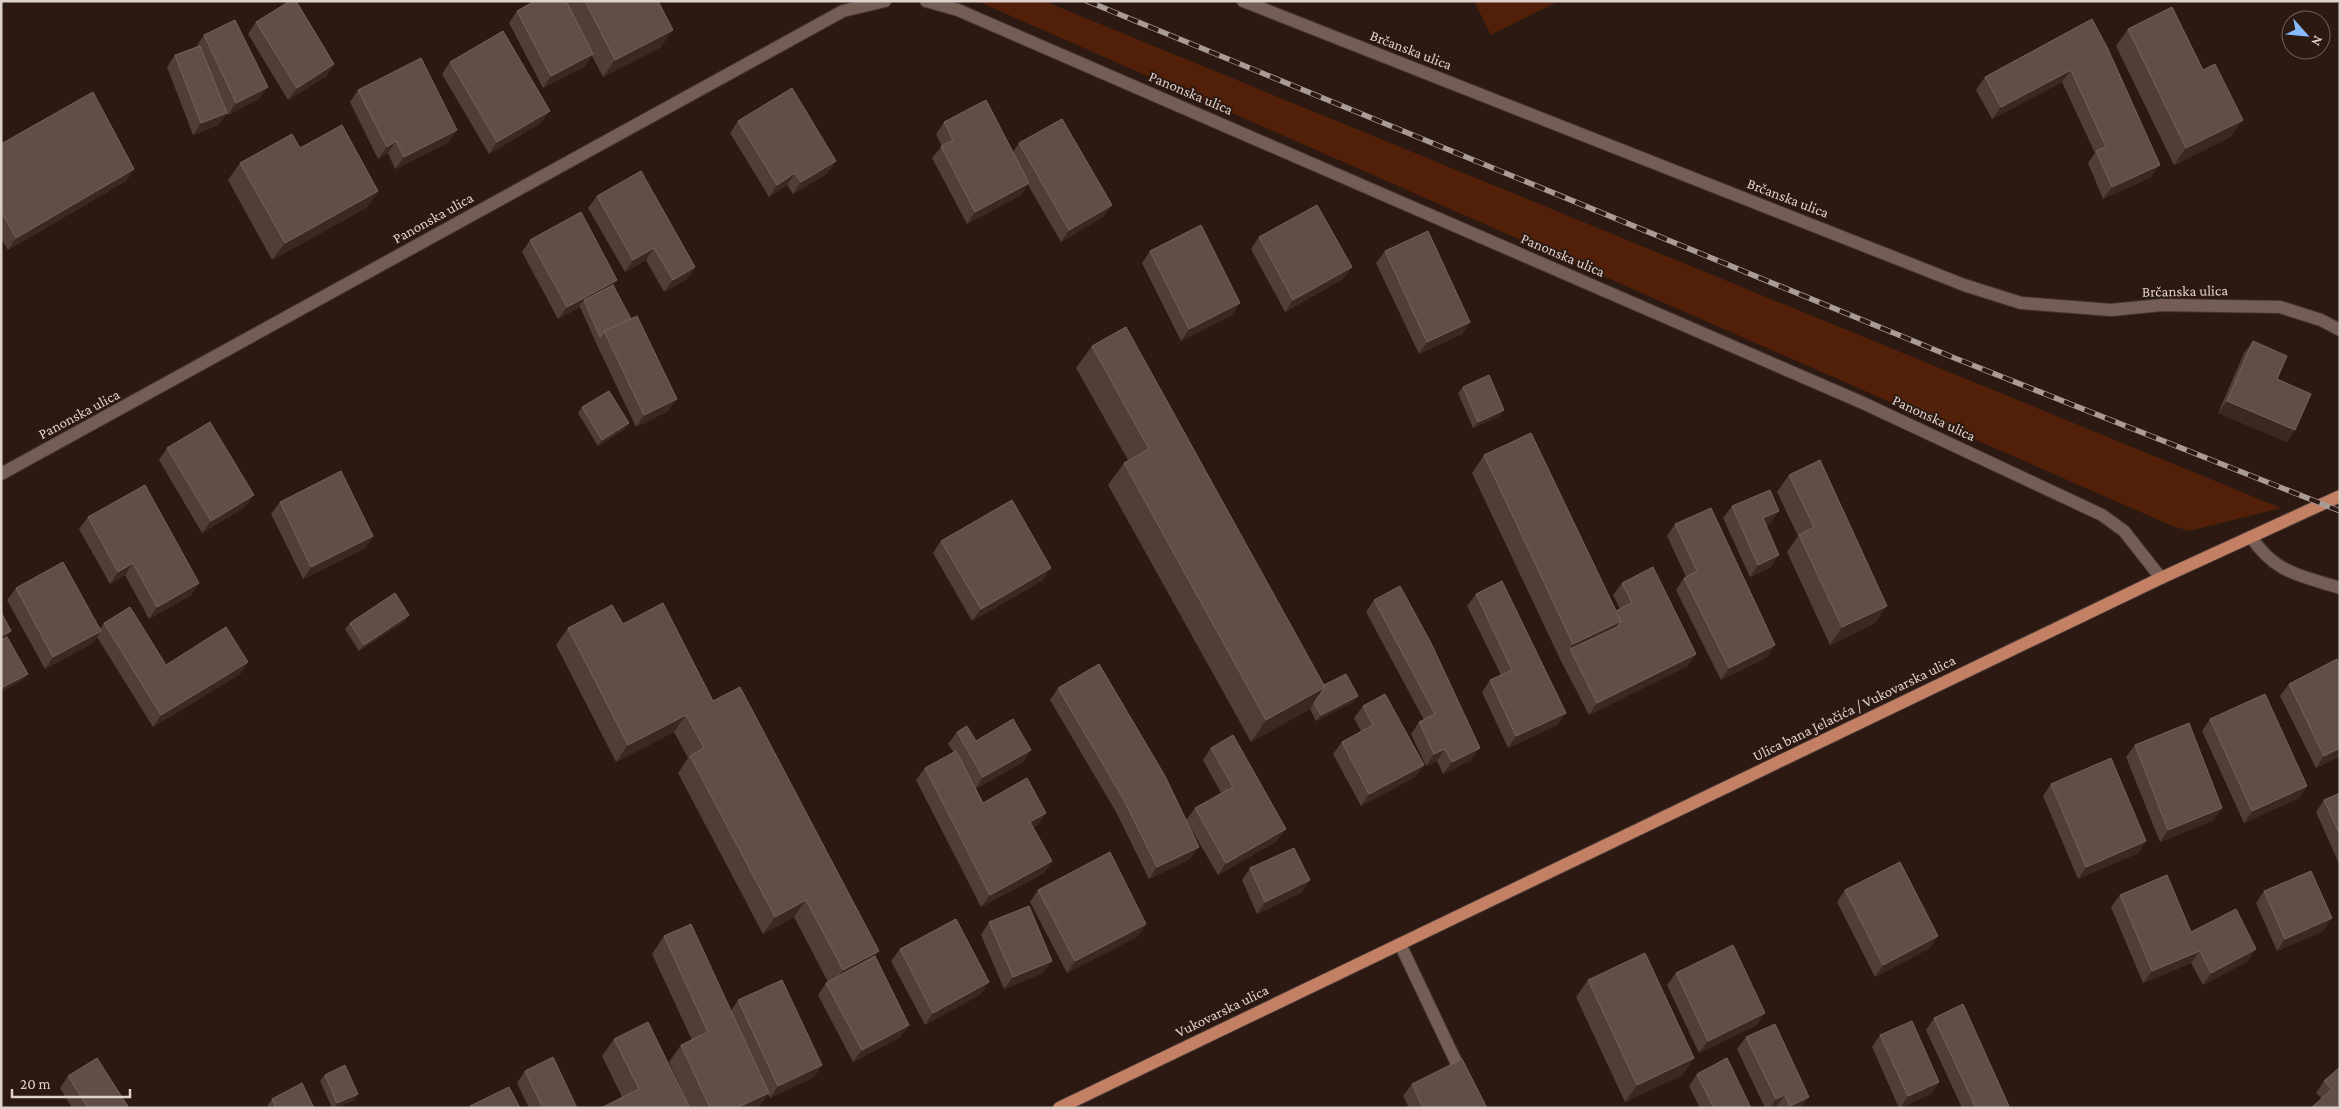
<svg xmlns="http://www.w3.org/2000/svg" width="2341" height="1109" viewBox="0 0 2341 1109" font-family="'Crimson Pro',serif">
<rect width="100%" height="100%" fill="#2b1912"/>
<!-- green -->
<g fill="#522009">
<polygon points="977,1 1044,1 2281,508 2189,531 2170,525"/>
<polygon points="1474,1 1559,1 1491,35"/>
</g>
<g fill="none" stroke-linecap="round" stroke-linejoin="round">
<defs>
<g id="minor">
<polyline points="926,1 958,10 1863,403 2102,515 2124,531 2161,578"/>
<polyline points="1243,1 1964,285 2021,303 2111,310 2162,305 2280,307 2321,320 2340,330"/>
<polyline points="1,474 843,11 885,1"/>
<path d="M 2251,537 C 2276,574 2300,575 2340,588"/>
<polyline points="1400,944 1478,1108"/>
</g>
<polyline id="major" points="1059,1108 2161,578 2340,496"/>
</defs>
<!-- minor casing -->
<use href="#minor" stroke="#443632" stroke-width="14"/>
<!-- major casing -->
<use href="#major" stroke="#443632" stroke-width="14"/>
<!-- minor -->
<use href="#minor" stroke="#735d55" stroke-width="12"/>
<!-- major -->
<use href="#major" stroke="#c38064" stroke-width="12"/>
<defs>
<polyline id="rail" points="1087,1 1957,359 2340,511"/>
</defs>
<!-- rail casing -->
<use href="#rail" stroke="#a99b95" stroke-width="5.5"/>
<!-- rail -->
<use href="#rail" stroke="#2b1912" stroke-width="4" stroke-dasharray="11" stroke-linecap="butt"/>
</g>
<!-- wall -->
<g fill="#513e36">
<polygon points="535,1 658,1 661,47 603,77 592,56 585,66 543,88 509,23 517,11"/>
<polygon points="2092,19 2151,177 2103,199 2088,163 2095,153 2062,82 1992,119 1976,90 1985,77"/>
<polygon points="256,22 334,64 326,76 288,100 248,34"/>
<polygon points="2128,29 2203,70 2243,120 2230,137 2174,165 2116,46"/>
<polygon points="204,35 259,99 228,115 221,101 227,113 218,125 193,135 167,67 175,55 196,47"/>
<polygon points="450,62 541,123 489,154 442,74"/>
<polygon points="358,90 449,142 395,169 388,153 378,159 350,102"/>
<polygon points="738,121 828,173 793,194 787,185 769,197 730,133"/>
<polygon points="944,122 1013,152 1019,143 1112,205 1103,217 1061,242 1028,185 1021,195 967,224 932,158 942,146 936,134"/>
<polygon points="1,144 134,169 126,181 8,250 1,238"/>
<polygon points="300,148 378,191 366,208 272,260 228,180 240,163"/>
<polygon points="597,196 695,267 687,279 664,292 646,260 625,272 588,208"/>
<polygon points="1259,237 1352,267 1343,279 1285,312 1251,249"/>
<polygon points="530,240 617,280 613,285 668,411 636,427 596,343 580,307 558,319 522,252"/>
<polygon points="1150,251 1232,315 1181,341 1142,263"/>
<polygon points="1385,251 1470,322 1462,334 1419,354 1376,263"/>
<polygon points="2253,341 2277,379 2295,430 2287,442 2218,413 2244,353"/>
<polygon points="1092,346 1324,685 1358,696 1353,702 1316,721 1310,709 1251,742 1108,485 1124,463 1128,460 1076,368"/>
<polygon points="1463,387 1504,410 1499,416 1473,428 1458,393"/>
<polygon points="582,407 625,429 598,446 578,413"/>
<polygon points="167,448 245,507 202,533 159,460"/>
<polygon points="1484,455 1616,611 1620,609 1613,595 1622,583 1696,654 1687,666 1589,715 1561,661 1472,473"/>
<polygon points="1789,475 1875,623 1830,645 1787,552 1798,536 1777,492"/>
<polygon points="280,502 373,536 365,548 303,579 271,514"/>
<polygon points="1732,506 1771,523 1766,525 1771,567 1750,577 1723,518"/>
<polygon points="88,517 199,583 191,595 149,619 125,575 110,584 79,529"/>
<polygon points="1675,524 1767,657 1721,680 1676,590 1684,578 1686,577 1667,536"/>
<polygon points="941,541 1043,580 972,621 933,553"/>
<polygon points="16,588 100,629 104,623 166,665 248,662 240,674 153,727 97,637 93,643 45,669 7,600"/>
<polygon points="1476,594 1566,713 1557,725 1508,748 1482,692 1490,680 1501,675 1467,606"/>
<polygon points="1374,600 1471,760 1443,774 1437,761 1426,766 1411,734 1419,722 1424,720 1366,612"/>
<polygon points="405,621 359,651 345,629 350,623"/>
<polygon points="623,624 713,701 879,951 875,956 909,1025 900,1037 853,1062 818,995 826,983 828,982 794,917 763,934 678,773 688,758 674,732 616,762 556,645 568,628"/>
<polygon points="2340,665 2340,756 2316,768 2280,696 2289,684"/>
<polygon points="1058,688 1190,859 1149,879 1116,812 1050,700"/>
<polygon points="1363,706 1424,765 1415,777 1361,806 1333,754 1342,742 1361,731 1354,718"/>
<polygon points="2210,719 2307,786 2299,798 2244,823 2202,731"/>
<polygon points="957,732 976,741 1031,750 1023,762 975,789 983,803 1038,825 1033,828 1044,873 981,907 916,780 925,768 954,753 948,744"/>
<polygon points="2135,745 2214,820 2160,842 2126,757"/>
<polygon points="1211,748 1277,841 1218,875 1186,820 1195,808 1221,793 1203,760"/>
<polygon points="2051,784 2146,841 2138,853 2078,879 2043,796"/>
<polygon points="2340,793 2340,866 2316,812 2324,800"/>
<polygon points="1250,868 1302,892 1257,914 1242,880"/>
<polygon points="1038,890 1146,924 1138,936 1067,973 1030,902"/>
<polygon points="1845,890 1930,948 1875,977 1837,902"/>
<polygon points="2264,891 2332,918 2323,931 2277,951 2256,903"/>
<polygon points="2120,895 2248,961 2203,985 2191,963 2143,983 2111,907"/>
<polygon points="989,922 1043,973 1004,989 981,935"/>
<polygon points="664,936 731,1011 738,1000 822,1065 814,1077 770,1098 768,1094 758,1108 602,1108 622,1097 602,1056 614,1039 689,1106 669,1062 681,1045 692,1040 652,954"/>
<polygon points="900,949 981,994 925,1025 891,961"/>
<polygon points="1676,973 1757,1025 1699,1053 1667,985"/>
<polygon points="1588,980 1694,1058 1682,1075 1625,1102 1576,997"/>
<polygon points="1934,1018 2008,1108 1962,1108 1926,1030"/>
<polygon points="1880,1035 1939,1082 1931,1094 1899,1108 1872,1047"/>
<polygon points="1746,1037 1801,1108 1765,1108 1737,1049"/>
<polygon points="2340,1067 2340,1108 2322,1099 2316,1093 2324,1081"/>
<polygon points="525,1071 577,1108 529,1108 517,1083"/>
<polygon points="1697,1074 1751,1108 1700,1108 1689,1086"/>
<polygon points="325,1075 358,1094 354,1100 337,1108 332,1108 320,1081"/>
<polygon points="68,1076 129,1108 72,1108 60,1088"/>
<polygon points="1412,1084 1487,1108 1409,1108 1403,1096"/>
<polygon points="272,1099 314,1108 266,1108"/>
</g>
<!-- shaded-wall -->
<g fill="#3b2921">
<polygon points="673,30 661,47 603,77 615,60"/>
<polygon points="593,54 585,66 543,88 551,76"/>
<polygon points="334,64 326,76 288,100 297,88"/>
<polygon points="2071,70 2062,82 1992,119 2001,107"/>
<polygon points="268,87 259,99 228,115 236,103"/>
<polygon points="550,111 541,123 489,154 497,142"/>
<polygon points="227,113 218,125 193,135 201,123"/>
<polygon points="2243,120 2230,137 2174,165 2186,148"/>
<polygon points="457,130 449,142 395,169 404,157"/>
<polygon points="396,141 388,153 378,159 387,147"/>
<polygon points="836,161 828,173 793,194 801,182"/>
<polygon points="2160,165 2151,177 2103,199 2112,187"/>
<polygon points="134,169 126,181 8,250 16,238"/>
<polygon points="795,173 787,185 769,197 777,185"/>
<polygon points="1029,183 1021,195 967,224 975,212"/>
<polygon points="378,191 366,208 272,260 285,243"/>
<polygon points="1112,205 1103,217 1061,242 1069,230"/>
<polygon points="654,248 646,260 625,272 633,260"/>
<polygon points="695,267 687,279 664,292 673,280"/>
<polygon points="1352,267 1343,279 1285,312 1293,300"/>
<polygon points="617,280 609,292 584,300 579,306 580,307 558,319 567,307"/>
<polygon points="1240,303 1232,315 1181,341 1189,329"/>
<polygon points="1470,322 1462,334 1419,354 1427,342"/>
<polygon points="677,399 668,411 636,427 644,415"/>
<polygon points="2227,401 2295,430 2287,442 2218,413"/>
<polygon points="1504,410 1499,416 1473,428 1478,422"/>
<polygon points="629,423 625,429 598,446 602,440"/>
<polygon points="254,495 245,507 202,533 211,521"/>
<polygon points="1779,511 1771,523 1755,530 1763,518"/>
<polygon points="373,536 365,548 303,579 311,567"/>
<polygon points="1779,555 1771,567 1750,577 1758,565"/>
<polygon points="133,563 125,575 110,584 118,572"/>
<polygon points="1051,568 1043,580 972,621 981,609"/>
<polygon points="199,583 191,595 149,619 157,607"/>
<polygon points="1887,606 1875,623 1830,645 1842,627"/>
<polygon points="409,615 405,621 359,651 364,645"/>
<polygon points="1621,621 1609,639 1570,649 1573,644"/>
<polygon points="11,631 3,643 1,644 1,636"/>
<polygon points="101,631 93,643 45,669 53,657"/>
<polygon points="1775,645 1767,657 1721,680 1729,668"/>
<polygon points="1696,654 1687,666 1589,715 1597,703"/>
<polygon points="248,662 240,674 153,727 161,715"/>
<polygon points="28,674 23,680 1,692 1,688"/>
<polygon points="1325,687 1310,709 1251,742 1266,720"/>
<polygon points="1358,696 1353,702 1316,721 1321,715"/>
<polygon points="1566,713 1557,725 1508,748 1516,736"/>
<polygon points="686,715 674,732 616,762 628,745"/>
<polygon points="1480,748 1471,760 1443,774 1452,762"/>
<polygon points="2340,748 2340,756 2316,768 2324,756"/>
<polygon points="1445,749 1437,761 1426,766 1434,754"/>
<polygon points="1031,750 1023,762 975,789 983,777"/>
<polygon points="1424,765 1415,777 1361,806 1369,794"/>
<polygon points="2307,786 2299,798 2244,823 2252,811"/>
<polygon points="2222,808 2214,820 2160,842 2168,830"/>
<polygon points="1046,813 1038,825 1022,834 1030,822"/>
<polygon points="1286,829 1277,841 1218,875 1226,863"/>
<polygon points="2146,841 2138,853 2078,879 2086,867"/>
<polygon points="1199,847 1190,859 1149,879 1157,867"/>
<polygon points="1052,861 1044,873 981,907 990,895"/>
<polygon points="1310,880 1302,892 1257,914 1265,902"/>
<polygon points="806,900 794,917 763,934 775,917"/>
<polygon points="2332,918 2323,931 2277,951 2285,939"/>
<polygon points="1146,924 1138,936 1067,973 1075,961"/>
<polygon points="1938,936 1930,948 1875,977 1883,965"/>
<polygon points="2256,949 2248,961 2203,985 2211,973"/>
<polygon points="879,951 867,968 831,987 843,970"/>
<polygon points="2200,951 2191,963 2143,983 2152,971"/>
<polygon points="1052,961 1043,973 1004,989 1013,977"/>
<polygon points="989,982 981,994 925,1025 933,1013"/>
<polygon points="1765,1013 1757,1025 1699,1053 1708,1041"/>
<polygon points="909,1025 900,1037 853,1062 862,1050"/>
<polygon points="1694,1058 1682,1075 1625,1102 1637,1085"/>
<polygon points="822,1065 814,1077 770,1098 778,1086"/>
<polygon points="1939,1082 1931,1094 1900,1108 1908,1096"/>
<polygon points="769,1093 758,1108 736,1108"/>
<polygon points="358,1094 354,1100 337,1108 334,1108 337,1103"/>
<polygon points="1785,1095 1776,1107 1770,1108 1776,1099"/>
<polygon points="1809,1097 1801,1108 1789,1108 1790,1106"/>
</g>
<!-- building -->
<g fill="#604e47" stroke="#74635c">
<polygon points="290,1 296,1 334,64 297,88 256,22"/>
<polygon points="535,1 566,1 593,54 551,76 517,11"/>
<polygon points="585,1 658,1 673,30 615,60"/>
<polygon points="2172,7 2203,70 2215,64 2243,120 2186,148 2128,29"/>
<polygon points="2092,19 2108,49 2160,165 2112,187 2096,151 2106,147 2071,70 2001,107 1985,77"/>
<polygon points="235,20 268,87 236,103 204,35"/>
<polygon points="503,31 550,111 497,142 450,62"/>
<polygon points="200,46 227,113 201,123 175,55"/>
<polygon points="421,58 457,130 404,157 396,141 387,147 358,90"/>
<polygon points="792,88 836,161 801,182 795,173 777,185 738,121"/>
<polygon points="93,92 134,169 16,238 1,211 1,144"/>
<polygon points="986,100 1029,183 975,212 941,146 953,140 944,122"/>
<polygon points="1062,119 1112,205 1069,230 1019,143"/>
<polygon points="342,125 378,191 285,243 240,163 292,134 300,148"/>
<polygon points="641,171 695,267 673,280 654,248 633,260 597,196"/>
<polygon points="1317,205 1352,267 1293,300 1259,237"/>
<polygon points="581,212 617,280 567,307 530,240"/>
<polygon points="1201,225 1240,303 1189,329 1150,251"/>
<polygon points="1428,231 1470,322 1427,342 1385,251"/>
<polygon points="613,285 631,319 604,331 600,337 584,300"/>
<polygon points="637,316 677,399 644,415 604,331"/>
<polygon points="1126,327 1325,687 1266,720 1124,463 1149,449 1092,346"/>
<polygon points="2253,341 2287,356 2277,379 2311,394 2295,430 2227,401"/>
<polygon points="1489,375 1504,410 1478,422 1463,387"/>
<polygon points="609,391 629,423 602,440 582,407"/>
<polygon points="210,422 254,495 211,521 167,448"/>
<polygon points="1531,433 1621,621 1573,644 1484,455"/>
<polygon points="1820,460 1887,606 1842,627 1799,535 1814,527 1789,475"/>
<polygon points="341,471 373,536 311,567 280,502"/>
<polygon points="145,485 199,583 157,607 133,563 118,572 88,517"/>
<polygon points="1770,490 1779,511 1763,518 1779,555 1758,565 1732,506"/>
<polygon points="1012,500 1051,568 981,609 941,541"/>
<polygon points="1711,508 1775,645 1729,668 1684,578 1697,571 1675,524"/>
<polygon points="63,562 101,631 53,657 16,588"/>
<polygon points="1653,567 1696,654 1597,703 1570,649 1617,627 1621,621 1616,611 1632,603 1622,583"/>
<polygon points="1502,581 1566,713 1516,736 1490,680 1512,670 1476,594"/>
<polygon points="1400,586 1431,643 1480,748 1452,762 1445,749 1434,754 1419,722 1435,714 1374,600"/>
<polygon points="395,593 409,615 364,645 350,623"/>
<polygon points="663,603 713,701 740,687 879,951 843,970 806,900 775,917 690,756 704,748 686,715 628,745 568,628 612,605 623,624"/>
<polygon points="130,607 166,665 226,627 248,662 161,715 104,623"/>
<polygon points="1,612 11,631 1,636"/>
<polygon points="7,637 28,674 1,688 1,640"/>
<polygon points="2337,659 2340,665 2340,748 2324,756 2289,684"/>
<polygon points="1099,664 1165,776 1199,847 1157,867 1124,800 1058,688"/>
<polygon points="1346,674 1358,696 1321,715 1314,703 1325,687 1324,685"/>
<polygon points="1385,694 1424,765 1369,794 1342,742 1373,725 1363,706"/>
<polygon points="2265,694 2307,786 2252,811 2210,719"/>
<polygon points="1013,719 1031,750 983,777 957,732 967,726 976,741"/>
<polygon points="2189,723 2222,808 2168,830 2135,745"/>
<polygon points="1233,735 1286,829 1226,863 1195,808 1233,787 1211,748"/>
<polygon points="956,751 983,803 1027,778 1046,813 1030,822 1052,861 990,895 925,768"/>
<polygon points="2111,758 2146,841 2086,867 2051,784"/>
<polygon points="2340,793 2340,835 2324,800"/>
<polygon points="1294,848 1310,880 1265,902 1250,868"/>
<polygon points="1110,852 1146,924 1075,961 1038,890"/>
<polygon points="1900,862 1938,936 1883,965 1845,890"/>
<polygon points="2311,871 2332,918 2285,939 2264,891"/>
<polygon points="2167,875 2191,932 2236,909 2256,949 2211,973 2200,951 2152,971 2120,895"/>
<polygon points="1029,906 1052,961 1013,977 989,922"/>
<polygon points="956,919 989,982 933,1013 900,949"/>
<polygon points="691,924 769,1093 736,1108 710,1108 681,1045 708,1032 664,936"/>
<polygon points="1733,945 1765,1013 1708,1041 1676,973"/>
<polygon points="1645,953 1694,1058 1637,1085 1588,980"/>
<polygon points="875,956 909,1025 862,1050 826,983"/>
<polygon points="782,980 822,1065 778,1086 738,1000"/>
<polygon points="1963,1004 2009,1106 2005,1108 1976,1108 1934,1018"/>
<polygon points="1912,1021 1939,1082 1908,1096 1880,1035"/>
<polygon points="648,1022 690,1108 603,1108 603,1107 639,1089 614,1039"/>
<polygon points="1775,1024 1809,1097 1790,1106 1785,1095 1776,1099 1746,1037"/>
<polygon points="553,1057 577,1108 543,1108 525,1071"/>
<polygon points="97,1058 129,1108 88,1108 68,1076"/>
<polygon points="1727,1058 1751,1108 1714,1108 1697,1074"/>
<polygon points="1462,1059 1487,1108 1423,1108 1412,1084"/>
<polygon points="345,1065 358,1094 337,1103 325,1075"/>
<polygon points="2340,1067 2340,1108 2311,1108 2332,1089 2324,1081"/>
<polygon points="302,1083 314,1108 276,1108 272,1099"/>
<polygon points="509,1087 520,1108 472,1108 470,1106"/>
</g>
<g text-anchor="middle" dominant-baseline="central" stroke-width="4" stroke-linejoin="round" paint-order="stroke">
<!-- street labels -->
<g font-size="15" fill="#ded2cd" stroke="#2b1912">
<text transform="translate(1411 50) rotate(21)">Brčanska ulica</text>
<text transform="translate(1191 93) rotate(23)">Panonska ulica</text>
<text transform="translate(1788 198) rotate(21)">Brčanska ulica</text>
<text transform="translate(433 218) rotate(-29)">Panonska ulica</text>
<text transform="translate(1563 255) rotate(23)">Panonska ulica</text>
<text transform="translate(2185 291) rotate(-1)">Brčanska ulica</text>
<text transform="translate(79 414) rotate(-28)">Panonska ulica</text>
<text transform="translate(1934 418) rotate(25)">Panonska ulica</text>
<text transform="translate(1854 708) rotate(-26)">Ulica bana Jelačića / Vukovarska ulica</text>
<text transform="translate(1222 1011) rotate(-26)">Vukovarska ulica</text>
</g>
</g>
<!-- border -->
<rect width="2341" height="1109" fill="none" stroke="#ded2cd" stroke-width="5"/>
<!-- north arrow -->
<g transform="translate(2306 35) rotate(117)"><circle r="24" fill="#2b1912" stroke="#73635d"/>
<path d="M0-4L9 19L0 12L-9 19Z" fill="#85bbfb"/>
<text y="-8" font-size="14" font-weight="bold" text-anchor="middle" fill="#ded2cd">N</text>
</g>
<!-- scale -->
<path d="M12 1089v8h118v-8" fill="none" stroke="#ded2cd" stroke-width="2.5"/>
<text x="20" y="1089" font-size="15" fill="#ded2cd" stroke="#2b1912" stroke-width="4" paint-order="stroke">20 m</text>
</svg>
